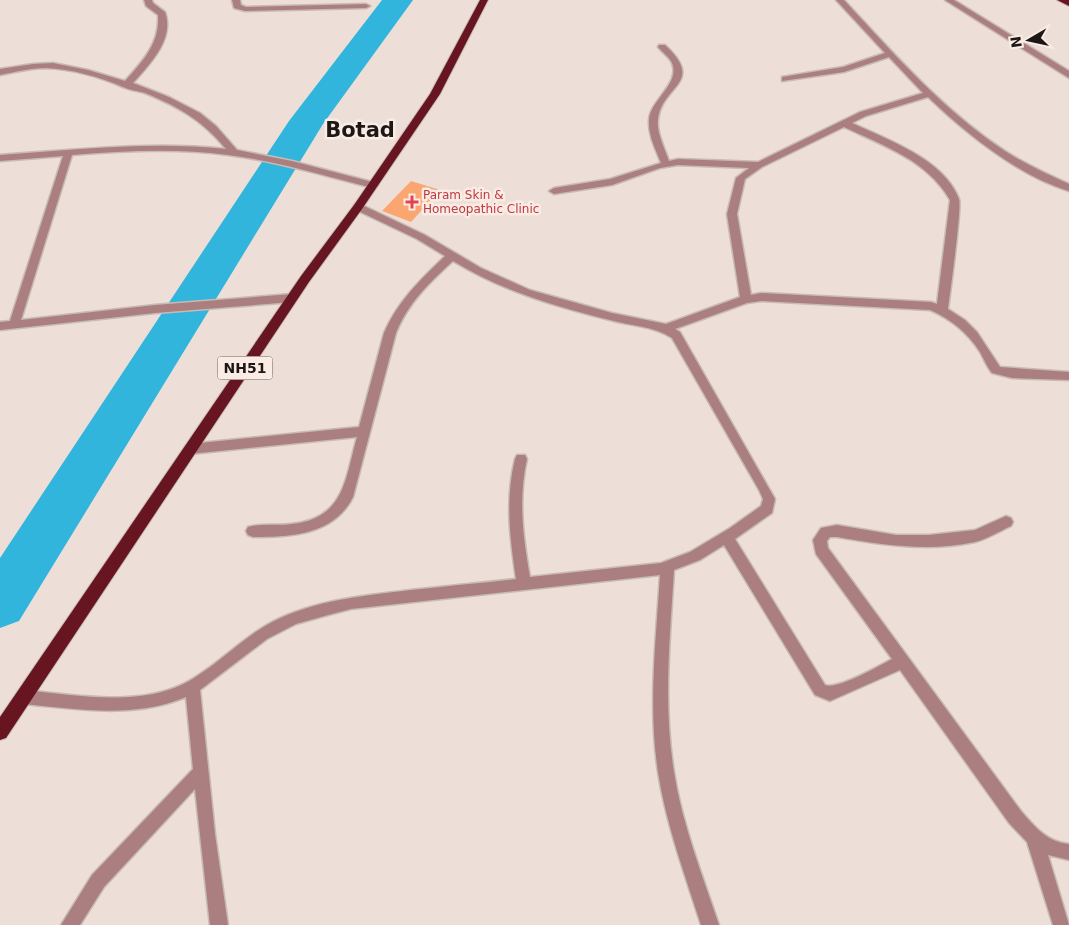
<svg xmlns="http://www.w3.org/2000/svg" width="1069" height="925" viewBox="0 0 1069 925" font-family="'DejaVu Sans',sans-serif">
<rect width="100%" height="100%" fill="#eddfd7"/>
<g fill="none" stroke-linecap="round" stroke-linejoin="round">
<!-- river -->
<polygon fill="#32b5dd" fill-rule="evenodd" points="382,0 413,0 323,124 19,621 0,628 0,558 289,121"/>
</g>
<!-- building -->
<polygon fill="#fba670" points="411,181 440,190 411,222 382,211"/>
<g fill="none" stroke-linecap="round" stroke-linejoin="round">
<defs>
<g id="minor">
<path d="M 144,0 L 152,0 L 153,3 L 165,12 C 175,39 149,65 133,83 L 169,97 L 200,113 L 216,126 L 237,150 L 292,161 L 376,183 L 378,185 L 373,188 C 325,176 277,161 228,155 C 176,148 124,151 72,155 L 21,320 L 155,305 L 292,294 L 297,298 L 292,302 L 155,313 L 0,330 L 0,322 L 10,321 L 63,156 L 0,161 L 0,155 C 75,150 150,141 226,149 C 202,120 179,107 145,93 C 138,91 129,90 123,87 C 100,77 71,69 46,68 C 30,68 15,72 0,75 L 0,69 L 33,64 L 53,63 L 88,70 L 125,81 C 143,61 160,43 158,15 L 146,6 Z"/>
<polygon points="232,0 240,0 241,5 246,7 366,4 370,6 366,8 245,11 234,8"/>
<path d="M 836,0 L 844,0 C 894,54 943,110 1005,151 C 1025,164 1047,174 1069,184 L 1069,191 C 1020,177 964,132 928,97 L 866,116 L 852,123 C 886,139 944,159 959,199 C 962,208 950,293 948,309 L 965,320 L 977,332 L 1000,367 L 1069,372 L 1069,380 L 1012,378 L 992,373 C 987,367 984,359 980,352 C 968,333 951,319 930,310 L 761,301 L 747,303 L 675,329 L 680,332 L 775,499 L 772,513 L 735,539 L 825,685 C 837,690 879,666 892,659 L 816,554 L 813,540 L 821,528 L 837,525 L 896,535 L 929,535 L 975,530 L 1006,516 L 1011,518 L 1013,522 L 1011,526 C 1000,531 987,539 975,542 C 928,552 884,545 837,537 L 830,537 L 827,541 L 828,548 L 1021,811 C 1035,827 1047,842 1069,844 L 1069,860 L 1048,855 L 1069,925 L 1053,925 L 1027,842 L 1009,823 L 900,670 L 830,701 L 815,695 L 724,545 L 700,560 L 674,570 C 670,636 663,705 674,772 C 682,824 702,874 719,925 L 701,925 C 685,875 666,824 658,772 C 648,707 656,640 660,575 L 351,609 L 328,615 L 296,624 L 267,639 L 200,690 L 215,834 L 228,925 L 210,925 L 195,789 L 104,887 L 80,925 L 61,925 L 92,875 L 193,769 L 186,697 C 134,719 77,709 23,704 L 18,702 L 16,697 L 18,692 L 23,690 C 78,695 145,709 194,678 C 232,654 250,628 295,612 C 333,598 371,595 411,590 C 446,586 481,583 516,579 C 510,538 505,500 515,459 L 517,455 L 525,455 L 527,459 C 518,499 523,537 530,577 L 661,563 L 690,552 L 730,528 L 761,506 L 763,499 L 759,490 L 672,338 C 654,326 631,326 610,320 C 555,306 502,291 453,261 C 429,283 408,303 396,333 L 353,497 C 334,535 291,537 253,537 L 248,535 L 246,531 L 248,527 C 261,523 278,526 291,524 C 345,519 345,479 357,437 L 190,454 L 186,452 L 184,449 L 186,446 L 190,444 L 359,427 L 384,333 C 398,301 420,280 445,256 L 417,239 L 354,209 L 354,205 L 362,205 L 425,235 L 481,268 L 530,290 L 612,313 L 666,324 L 740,297 L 727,214 L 736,178 L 749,168 L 678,165 L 660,168 L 612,185 L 554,194 L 549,191 L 554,188 L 610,179 L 661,163 C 656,150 648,135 649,121 C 649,100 683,83 671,61 C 668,56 662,52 658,47 L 659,45 L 665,45 C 706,83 662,85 658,119 C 656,132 665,149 669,161 L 678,159 L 758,162 L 860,112 L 923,93 L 889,57 L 844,72 L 782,81 L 782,77 L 843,67 L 885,53 ZM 844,127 C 884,146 927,160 950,200 L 937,304 L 931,302 L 761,293 L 751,295 L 737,214 L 745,179 L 762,167 Z"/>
<polygon points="945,0 954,0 1069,71 1069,78"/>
</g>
<g id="trunk">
<polygon points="480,0 488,0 440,94 362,209 309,282 6,738 0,740 0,717 301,276 354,205 430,94"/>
<polygon points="1057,0 1069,0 1069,6"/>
</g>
</defs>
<!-- minor casing -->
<use href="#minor" stroke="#c8bbb4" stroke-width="3"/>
<!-- trunk casing -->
<use href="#trunk" stroke="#c8bbb4" stroke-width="2"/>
<!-- minor -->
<use href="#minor" fill="#ab7e7f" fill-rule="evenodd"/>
<!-- trunk -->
<use href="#trunk" fill="#681522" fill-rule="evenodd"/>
</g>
<!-- markers -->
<path fill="#e0444e" stroke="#faece4" stroke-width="2" d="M409.5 194.5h5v5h5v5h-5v5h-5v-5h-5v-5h5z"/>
<g text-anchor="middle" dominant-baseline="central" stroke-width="5" stroke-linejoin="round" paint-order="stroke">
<!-- far-health labels -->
<g font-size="12" fill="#be3a42" stroke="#faece4" text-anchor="start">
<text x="423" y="195">Param Skin &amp;<tspan x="423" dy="14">Homeopathic Clinic</tspan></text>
</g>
<!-- shield labels -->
<rect fill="#faece4" stroke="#5f5854" stroke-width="1" x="217.5" y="356.5" width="55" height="23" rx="4"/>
<g font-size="14" font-weight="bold" fill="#1d1816">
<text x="245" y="368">NH51</text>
</g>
<!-- far-town labels -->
<g font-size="21" font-weight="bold" fill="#1d1816" stroke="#faece4">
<text x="360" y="130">Botad</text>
</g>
</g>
<!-- north arrow -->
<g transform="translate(1029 40) rotate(261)" stroke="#faece4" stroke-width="4" paint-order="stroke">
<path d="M0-4L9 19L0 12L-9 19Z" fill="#1d1816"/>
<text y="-8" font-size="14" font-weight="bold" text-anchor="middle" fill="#1d1816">N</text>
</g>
</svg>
